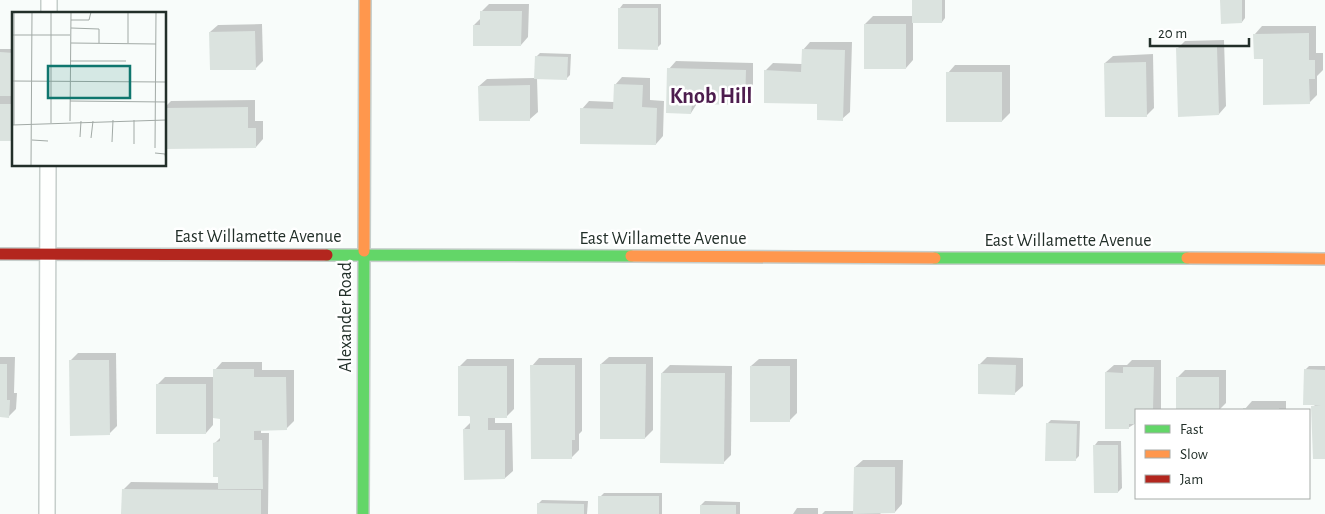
<svg xmlns="http://www.w3.org/2000/svg" width="1325" height="514" viewBox="0 0 1325 514" font-family="'Alegreya Sans',sans-serif">
<rect width="100%" height="100%" fill="#f8fcfa"/>
<!-- shadow -->
<g fill="#0003">
<polygon points="913,0 945,0 945,18 942,22 913,21 913,60 906,68 865,24 873,16 913,16"/>
<polygon points="1221,0 1245,0 1245,18 1242,22"/>
<polygon points="489,4 529,4 528,37 521,45 474,25 481,18 481,12"/>
<polygon points="623,4 661,4 661,44 657,48 620,8"/>
<polygon points="262,24 263,61 255,69 210,32 218,25"/>
<polygon points="1262,26 1316,26 1316,53 1323,53 1323,70 1317,76 1317,95 1309,103 1264,58 1255,34"/>
<polygon points="1224,40 1226,106 1219,114 1177,49 1185,41"/>
<polygon points="810,42 852,42 850,112 842,119 765,71 773,63 802,64 803,50"/>
<rect x="0" y="49" width="14" height="91"/>
<polygon points="540,53 571,54 570,75 566,79 537,78 538,112 530,119 479,86 487,79 535,78 536,57"/>
<polygon points="1153,54 1154,108 1146,116 1105,63 1113,56"/>
<polygon points="676,61 753,63 753,96 745,103 698,102 691,113 669,69"/>
<polygon points="955,65 1010,65 1010,113 1002,121 948,73"/>
<polygon points="622,77 650,78 650,100 664,101 663,136 656,144 582,109 589,101 614,102 615,85"/>
<polygon points="255,100 255,121 263,121 263,139 256,147 165,147 165,107 171,101"/>
<polygon points="78,353 116,353 117,426 109,434 70,361"/>
<polygon points="0,357 15,357 14,393 17,393 16,409 9,416 0,416"/>
<polygon points="609,357 653,357 653,430 645,438 601,364"/>
<polygon points="987,357 1023,358 1023,386 1015,393 979,365"/>
<polygon points="539,358 582,358 582,431 579,434 579,450 572,457 532,366"/>
<polygon points="467,359 514,359 514,409 507,416 495,416 495,423 512,423 513,471 505,478 464,429 471,422 459,367"/>
<polygon points="759,359 797,359 797,413 790,420 751,366"/>
<polygon points="1132,360 1161,360 1161,410 1136,410 1136,423 1128,428 1106,372 1114,365 1127,365"/>
<polygon points="222,362 262,362 262,370 294,370 294,421 286,429 261,430 261,433 269,433 268,514 123,514 123,490 131,482 219,483 214,444 222,436 222,418 213,416 213,425 206,433 157,385 165,377 215,377 215,370"/>
<polygon points="670,365 732,366 731,455 723,463 662,373"/>
<polygon points="1309,366 1325,366 1325,457 1313,407 1316,404 1305,370"/>
<polygon points="1185,370 1226,370 1226,403 1219,410 1177,410 1177,378"/>
<polygon points="1252,401 1286,401 1286,410 1244,410"/>
<polygon points="1051,420 1080,421 1079,456 1075,460 1047,424"/>
<polygon points="1098,441 1121,441 1122,488 1118,492 1095,445"/>
<polygon points="863,460 903,460 902,504 895,512 882,512 880,514 822,514 825,511 855,511 855,467"/>
<polygon points="604,493 662,493 662,514 600,514 600,497"/>
<polygon points="542,500 588,501 587,514 538,514 538,504"/>
<polygon points="705,501 740,502 740,514 701,514 701,505"/>
<polygon points="797,508 818,508 818,514 793,514"/>
</g>
<!-- building -->
<g fill="#dbe3df">
<rect x="912" y="0" width="30" height="23"/>
<polygon points="1220,0 1242,0 1242,23 1221,24"/>
<polygon points="618,8 658,8 658,50 618,49"/>
<polygon points="480,11 522,11 521,46 473,46 473,25 480,25"/>
<rect x="864" y="24" width="42" height="45"/>
<polygon points="255,31 256,70 210,70 209,32"/>
<polygon points="1309,33 1309,60 1315,60 1315,79 1309,79 1310,104 1263,105 1263,59 1254,59 1253,34"/>
<polygon points="1217,47 1219,115 1178,117 1176,48"/>
<polygon points="802,49 845,50 843,121 817,120 817,104 764,103 764,70 801,72"/>
<polygon points="0,52 14,53 14,96 0,96"/>
<polygon points="535,56 568,57 567,80 534,79"/>
<polygon points="1146,62 1147,117 1105,117 1104,63"/>
<polygon points="667,68 746,70 745,105 692,104 691,114 666,113"/>
<rect x="946" y="72" width="56" height="50"/>
<polygon points="614,84 643,85 642,107 657,108 656,145 580,144 580,108 613,109"/>
<polygon points="530,85 530,121 479,121 478,86"/>
<rect x="0" y="104" width="14" height="37"/>
<polygon points="248,107 248,128 256,128 256,148 165,149 165,108"/>
<polygon points="69,360 109,360 110,435 70,436"/>
<polygon points="0,364 7,364 7,400 10,400 9,418 0,417"/>
<polygon points="600,364 646,364 645,439 600,439"/>
<polygon points="978,364 1016,365 1015,395 978,394"/>
<polygon points="530,365 575,365 575,440 572,440 572,459 531,459"/>
<polygon points="458,366 507,366 507,418 488,418 488,430 505,430 505,479 464,480 463,429 470,429 470,416 458,416"/>
<rect x="750" y="366" width="40" height="56"/>
<polygon points="1123,367 1154,367 1153,410 1136,410 1136,424 1129,424 1129,429 1105,429 1105,372 1123,373"/>
<polygon points="213,369 254,369 254,377 286,377 287,430 254,431 254,440 262,440 263,489 218,489 218,477 213,477 213,443 220,441 220,419 213,418"/>
<polygon points="1304,369 1325,370 1325,459 1313,459 1311,406 1321,405 1303,405"/>
<polygon points="661,373 725,373 724,464 660,463"/>
<rect x="1176" y="377" width="43" height="33"/>
<rect x="156" y="384" width="50" height="50"/>
<rect x="1243" y="408" width="36" height="2"/>
<polygon points="1046,423 1077,424 1076,461 1045,461"/>
<polygon points="1093,445 1118,445 1118,493 1094,493"/>
<polygon points="854,467 895,467 895,513 853,514"/>
<polygon points="122,489 261,490 261,514 121,514"/>
<rect x="598" y="496" width="61" height="18"/>
<polygon points="537,503 584,504 584,514 537,514"/>
<rect x="700" y="505" width="36" height="9"/>
</g>
<g fill="none" stroke-linecap="round" stroke-linejoin="round">
<defs>
<g id="lane">
<polyline points="49,14 49,0"/>
<polyline points="47,514 48,165"/>
</g>
<g id="fast">
<polyline points="327,255 631,256"/>
<polyline points="935,258 1187,258"/>
<polyline points="363,514 364,251"/>
</g>
<g id="slow">
<polyline points="364,251 365,0"/>
<polyline points="631,256 935,258"/>
<polyline points="1187,258 1325,259"/>
</g>
<polyline id="jam" points="0,254 327,255"/>
</defs>
<!-- lane casing -->
<use href="#lane" stroke="#c6cecb" stroke-width="18"/>
<!-- fast casing -->
<use href="#fast" stroke="#c6cecb" stroke-width="14"/>
<!-- slow casing -->
<use href="#slow" stroke="#c6cecb" stroke-width="14"/>
<!-- jam casing -->
<use href="#jam" stroke="#c6cecb" stroke-width="14"/>
<!-- lane -->
<use href="#lane" stroke="#fefffe" stroke-width="15"/>
<!-- fast -->
<use href="#fast" stroke="#63d668" stroke-width="11"/>
<!-- slow -->
<use href="#slow" stroke="#ff974d" stroke-width="11"/>
<!-- jam -->
<use href="#jam" stroke="#b3261e" stroke-width="11"/>
</g>
<g text-anchor="middle" dominant-baseline="central" stroke-width="5" stroke-linejoin="round" paint-order="stroke">
<!-- street labels -->
<g font-size="18" fill="#222f29" stroke="#fff">
<text x="258" y="237">East Willamette Avenue</text>
<text x="663" y="239">East Willamette Avenue</text>
<text x="1068" y="241">East Willamette Avenue</text>
<text transform="translate(346 317) rotate(-90)">Alexander Road</text>
</g>
<!-- district labels -->
<g font-size="22" font-weight="bold" fill="#4d1d4e" stroke="#fff">
<text x="711" y="96">Knob Hill</text>
</g>
</g>
<!-- overview -->
<g transform="translate(12 12)">
<rect width="154" height="154" fill="#f8fcfa"/>
<path fill="none" stroke="#a2aaa6" stroke-width="1" d="M 59,8 L 77,8 L 79,0M 59,16 L 87,17 L 87,31M 0,23 L 58,23M 59,31 L 144,32M 116,31 L 116,0M 58,49 L 114,49M 0,69 L 154,70M 58,89 L 154,90M 122,108 L 122,132M 58,109 L 59,0M 39,111 L 39,0M 0,113 L 154,108M 2,113 L 2,0M 68,125 L 69,109M 79,126 L 81,109M 20,128 L 36,129M 100,130 L 101,108M 143,136 L 144,0M 143,141 L 153,142 L 154,148M 19,154 L 20,0"/>
<path fill="#0f766e" fill-opacity="0.15" stroke="#0f766e" stroke-width="2.5" d="M 36,54 L 118,54 L 118,86 L 36,86 Z"/>
<rect width="154" height="154" fill="none" stroke="#222f29" stroke-width="2.5"/>
</g>
<!-- legend -->
<rect x="1135" y="409" width="175" height="90" fill="#ffffff" stroke="#a7aca9"/>
<rect x="1145" y="425" width="25" height="8" fill="#63d668" stroke="#a7aca9"/>
<text x="1180" y="434" font-size="15" fill="#222f29">Fast</text>
<rect x="1145" y="450" width="25" height="8" fill="#ff974d" stroke="#a7aca9"/>
<text x="1180" y="459" font-size="15" fill="#222f29">Slow</text>
<rect x="1145" y="475" width="25" height="8" fill="#b3261e" stroke="#a7aca9"/>
<text x="1180" y="484" font-size="15" fill="#222f29">Jam</text>
<!-- scale -->
<path d="M1150 38v8h99v-8" fill="none" stroke="#222f29" stroke-width="2.5"/>
<text x="1158" y="38" font-size="15" fill="#222f29" stroke="#ffffff" stroke-width="4" paint-order="stroke">20 m</text>
</svg>
